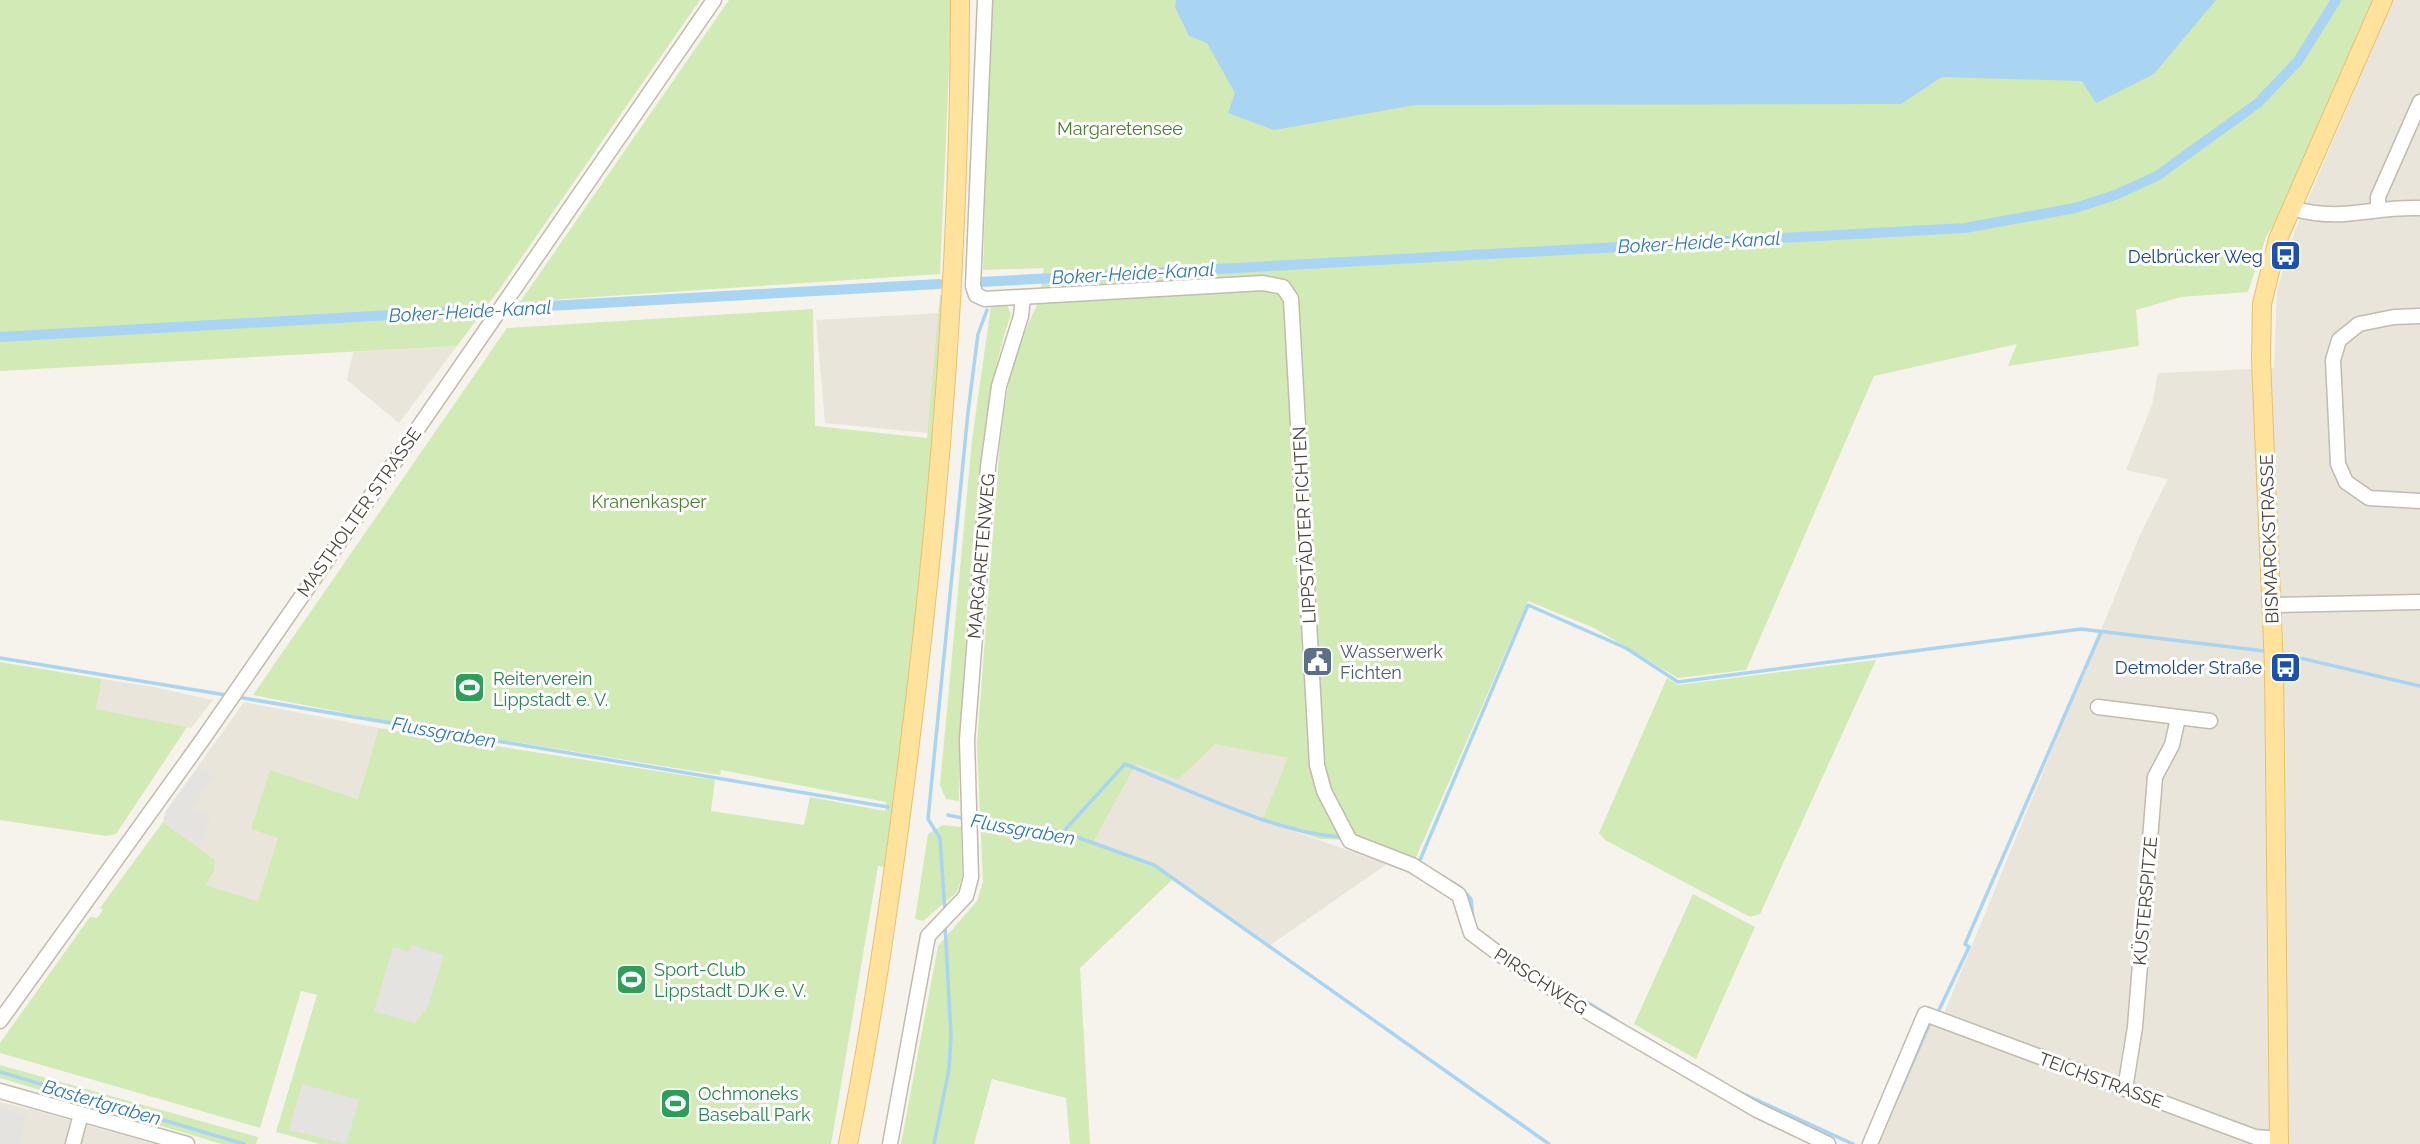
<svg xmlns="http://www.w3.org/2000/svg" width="2420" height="1144" viewBox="0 0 2420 1144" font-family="Raleway,sans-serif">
<rect width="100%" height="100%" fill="#f6f3ec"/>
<!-- residential -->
<g fill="#eae5da">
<polygon points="2393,0 2420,0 2420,1144 1878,1144 1930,1024 1943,1016 2140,535 2168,479 2126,470 2152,405 2158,373 2274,368 2277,291 2295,230"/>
<polygon points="940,313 928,433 825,423 816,320"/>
<polygon points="457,346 399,423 347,380 353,352"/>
<polygon points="102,679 154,687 213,700 191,728 96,709"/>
<polygon points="244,702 379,728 359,799 270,771 278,838 258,901 205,885 214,872 215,860 163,822 166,811"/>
<polygon points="1215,744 1289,758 1262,820 1387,864 1269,946 1154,865 1094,841 1136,764 1178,780"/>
<polygon points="0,1102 30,1109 154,1144 0,1144"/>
</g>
<!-- green -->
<g fill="#d2eab5">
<polygon points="0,0 700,0 499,290 457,346 0,371"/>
<polygon points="729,0 952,0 940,274 520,302"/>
<polygon points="991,0 2378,0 2290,198 2266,237 2248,292 2181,297 2136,310 2139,346 2008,366 2017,344 1874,376 1746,670 1678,678 1594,628 1528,601 1414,862 1355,840 1320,839 1262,820 1288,758 1215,744 1178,780 1136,764 1094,841 1154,865 1173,879 1080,968 1090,1144 1070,1144 1066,1098 992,1079 974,1144 901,1144 938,946 977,901 983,882 977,743 1000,442 1008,386 1018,346 1038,303 1044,268 983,270"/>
<path d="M 940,295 L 944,295 C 931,486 916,678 885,867 L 878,866 L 831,1144 L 320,1144 L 276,1132 L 317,995 L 301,991 L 260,1128 L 0,1053 L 0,1043 L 90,917 L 97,918 L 103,910 L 100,908 L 163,822 L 215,860 L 214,872 L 205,885 L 258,901 L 278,838 L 251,829 L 270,770 L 358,799 L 379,728 L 715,780 L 711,811 L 804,825 L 810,797 L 885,811 L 886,802 L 721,770 L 720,775 L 675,768 L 392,722 L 253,695 L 507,328 L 813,309 L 815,426 L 927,438 Z"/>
<path d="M 1007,305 L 1011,314 C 983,396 979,481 972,567 C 966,645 958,723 959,801 L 946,799 L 940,785 L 972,440 L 991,306 Z"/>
<polygon points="1876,660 1760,914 1750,917 1605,840 1599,833 1667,678 1678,685"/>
<polygon points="0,662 102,679 96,709 187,727 116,834 106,836 0,820"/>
<polygon points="943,825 961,827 962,877 957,892 923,921 915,919 928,834"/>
<polygon points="1693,894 1755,927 1696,1059 1634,1024"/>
<polygon points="0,1065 258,1137 256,1144 222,1144 0,1078"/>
</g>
<!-- parking -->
<g fill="#e5e3e0">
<polygon points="199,766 213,776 191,809 211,816 199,848 163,822 166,811"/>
<polygon points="412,945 444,955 428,1007 415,1023 374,1011 393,947 409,952"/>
<polygon points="302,1084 359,1100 346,1144 289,1130"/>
<polygon points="0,1105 27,1116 19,1144 0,1144"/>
</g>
<!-- water -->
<polygon fill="#a9d4f2" points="1176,0 2216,0 2154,74 2096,103 2082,81 1942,77 1901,104 1415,105 1274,130 1228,113 1235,93 1207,43 1189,36 1175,7"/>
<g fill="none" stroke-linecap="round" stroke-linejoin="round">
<!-- stream -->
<g stroke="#a9d4f2" stroke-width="3.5">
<polyline points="2283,654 2420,686"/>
<polyline points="0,658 226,695"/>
<polyline points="237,697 888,807"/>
<polyline points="948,815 967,819"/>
<polyline points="974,820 1063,832 1154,865 1549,1144"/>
<path d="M 1063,832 L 1125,764 C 1188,789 1276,834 1343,837"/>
<polyline points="1410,857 1460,887 1471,899 1473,918"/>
<polyline points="1420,860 1528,605 1626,648 1678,682 2081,629 2264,651"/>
<polyline points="945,913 940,838 928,819 968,412 978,334 987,310"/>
<polyline points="1566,989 1616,1020"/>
<polyline points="1939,1010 1969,947 1965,944 2101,632"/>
<polyline points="0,1072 244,1144"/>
<polyline points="1737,1091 1853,1144"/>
<polyline points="1893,1107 1929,1025"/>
<polyline points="934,1144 949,1069 951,1036 945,924"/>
</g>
<!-- canal -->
<g stroke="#a9d4f2" stroke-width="10">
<polyline points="980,282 1965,228 2075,208 2115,195 2157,176 2258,103 2298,61 2336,0"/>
<polyline points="0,337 939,284"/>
</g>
<defs>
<g id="minor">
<polyline points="985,0 973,286 976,295 985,299 1263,283 1283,287 1291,299 1317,765 1324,791 1350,841 1412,865 1459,895 1471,933 1499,954 1586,1011 1757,1110 1828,1144"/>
<path d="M 2291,208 C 2344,223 2370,206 2420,208"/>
<polyline points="2378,210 2378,197 2420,102"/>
<polyline points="2420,316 2394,317 2359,324 2339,340 2333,360 2338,464 2346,482 2369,498 2420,501"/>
<polyline points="2272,605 2420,602"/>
<polyline points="2098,707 2210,721"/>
<polyline points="0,1021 203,739 714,0"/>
<polyline points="2125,1089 2135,1027 2155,777 2172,745 2178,718"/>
<polyline points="0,1091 187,1144"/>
<polyline points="73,1144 81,1114"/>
<polyline points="890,1144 928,936 966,896 971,877 967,740 988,467 999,386 1021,316 1023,297"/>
<polyline points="1870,1144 1925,1014 2255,1137 2279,1139"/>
</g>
<g id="major">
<path d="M 848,1144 C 879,989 900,832 918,675 C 944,451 960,225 960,0"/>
<polyline points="2279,1144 2274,667 2261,360 2262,304 2278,239 2383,0"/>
</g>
</defs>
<!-- minor casing -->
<use href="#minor" stroke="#c2bbae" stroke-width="17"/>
<!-- major casing -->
<use href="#major" stroke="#e6c16a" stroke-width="20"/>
<!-- minor -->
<use href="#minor" stroke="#fff" stroke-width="14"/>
<!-- major -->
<use href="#major" stroke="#ffe39c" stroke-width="18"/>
</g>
<!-- icons -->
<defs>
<symbol id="bus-square" viewBox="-11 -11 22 22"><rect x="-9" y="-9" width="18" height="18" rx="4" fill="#1a4fb4" stroke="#fff"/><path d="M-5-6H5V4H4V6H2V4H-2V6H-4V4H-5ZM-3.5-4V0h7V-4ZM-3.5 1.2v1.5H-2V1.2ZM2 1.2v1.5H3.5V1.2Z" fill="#fff"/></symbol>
<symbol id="civic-square" viewBox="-11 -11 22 22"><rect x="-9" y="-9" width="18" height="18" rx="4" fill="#5c6f8a" stroke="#fff"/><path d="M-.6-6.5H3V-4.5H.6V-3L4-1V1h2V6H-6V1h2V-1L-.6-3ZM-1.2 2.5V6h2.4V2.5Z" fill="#fff"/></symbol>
<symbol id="stadium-square" viewBox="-11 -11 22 22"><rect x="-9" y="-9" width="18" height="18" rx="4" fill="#2e9e5b" stroke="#fff"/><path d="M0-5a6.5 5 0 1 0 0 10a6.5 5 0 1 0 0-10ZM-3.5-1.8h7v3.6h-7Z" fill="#fff"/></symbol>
</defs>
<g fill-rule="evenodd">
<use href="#bus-square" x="2268" y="238" width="35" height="35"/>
<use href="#civic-square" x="1300" y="644" width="35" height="35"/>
<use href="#bus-square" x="2268" y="650" width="35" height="35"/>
<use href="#stadium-square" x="452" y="670" width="35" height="35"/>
<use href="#stadium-square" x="614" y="962" width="35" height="35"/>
<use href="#stadium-square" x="658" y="1086" width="35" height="35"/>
</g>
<g text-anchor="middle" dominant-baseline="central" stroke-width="6" stroke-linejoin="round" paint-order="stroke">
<!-- park labels -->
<g font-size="18" fill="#4a7f2a" stroke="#fff">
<text x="1120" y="128">Margaretensee</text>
<text x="649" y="501">Kranenkasper</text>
</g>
<!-- transit labels -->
<g font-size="18" fill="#164399" stroke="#fff" text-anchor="end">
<text x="2263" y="256">Delbrücker Weg</text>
<text x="2262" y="667">Detmolder Straße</text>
</g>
<!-- street labels -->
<g font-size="18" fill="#4b4439" stroke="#fff">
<text transform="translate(359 512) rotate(-55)">MASTHOLTER STRASSE</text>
<text transform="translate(1304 525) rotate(-93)">LIPPSTÄDTER FICHTEN</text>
<text transform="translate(2269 539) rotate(-92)">BISMARCKSTRASSE</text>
<text transform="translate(981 556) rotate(-85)">MARGARETENWEG</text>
<text transform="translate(2145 901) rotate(-85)">KÜSTERSPITZE</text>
<text transform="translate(1541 981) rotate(33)">PIRSCHWEG</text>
<text transform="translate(2101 1080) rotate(20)">TEICHSTRASSE</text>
</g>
<!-- service labels -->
<g font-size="18" fill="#4e5e75" stroke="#fff" text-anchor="start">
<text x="1340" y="651">Wasserwerk<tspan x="1340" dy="21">Fichten</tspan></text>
</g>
<!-- leisure labels -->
<g font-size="18" fill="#27864d" stroke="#fff" text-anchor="start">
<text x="493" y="678">Reiterverein<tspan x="493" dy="21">Lippstadt e. V.</tspan></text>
<text x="654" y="969">Sport-Club<tspan x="654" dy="21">Lippstadt DJK e. V.</tspan></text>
<text x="698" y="1093">Ochmoneks<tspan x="698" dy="21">Baseball Park</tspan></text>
</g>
<!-- water labels -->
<g font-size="19" font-style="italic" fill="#2e7ab2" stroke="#fff">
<text transform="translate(1699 242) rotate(-3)">Boker-Heide-Kanal</text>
<text transform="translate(1133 273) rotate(-3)">Boker-Heide-Kanal</text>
<text transform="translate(470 311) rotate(-3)">Boker-Heide-Kanal</text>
<text transform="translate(444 732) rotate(10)">Flussgraben</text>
<text transform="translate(1023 829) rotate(10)">Flussgraben</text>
<text transform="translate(102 1102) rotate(16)">Bastertgraben</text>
</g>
</g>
</svg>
